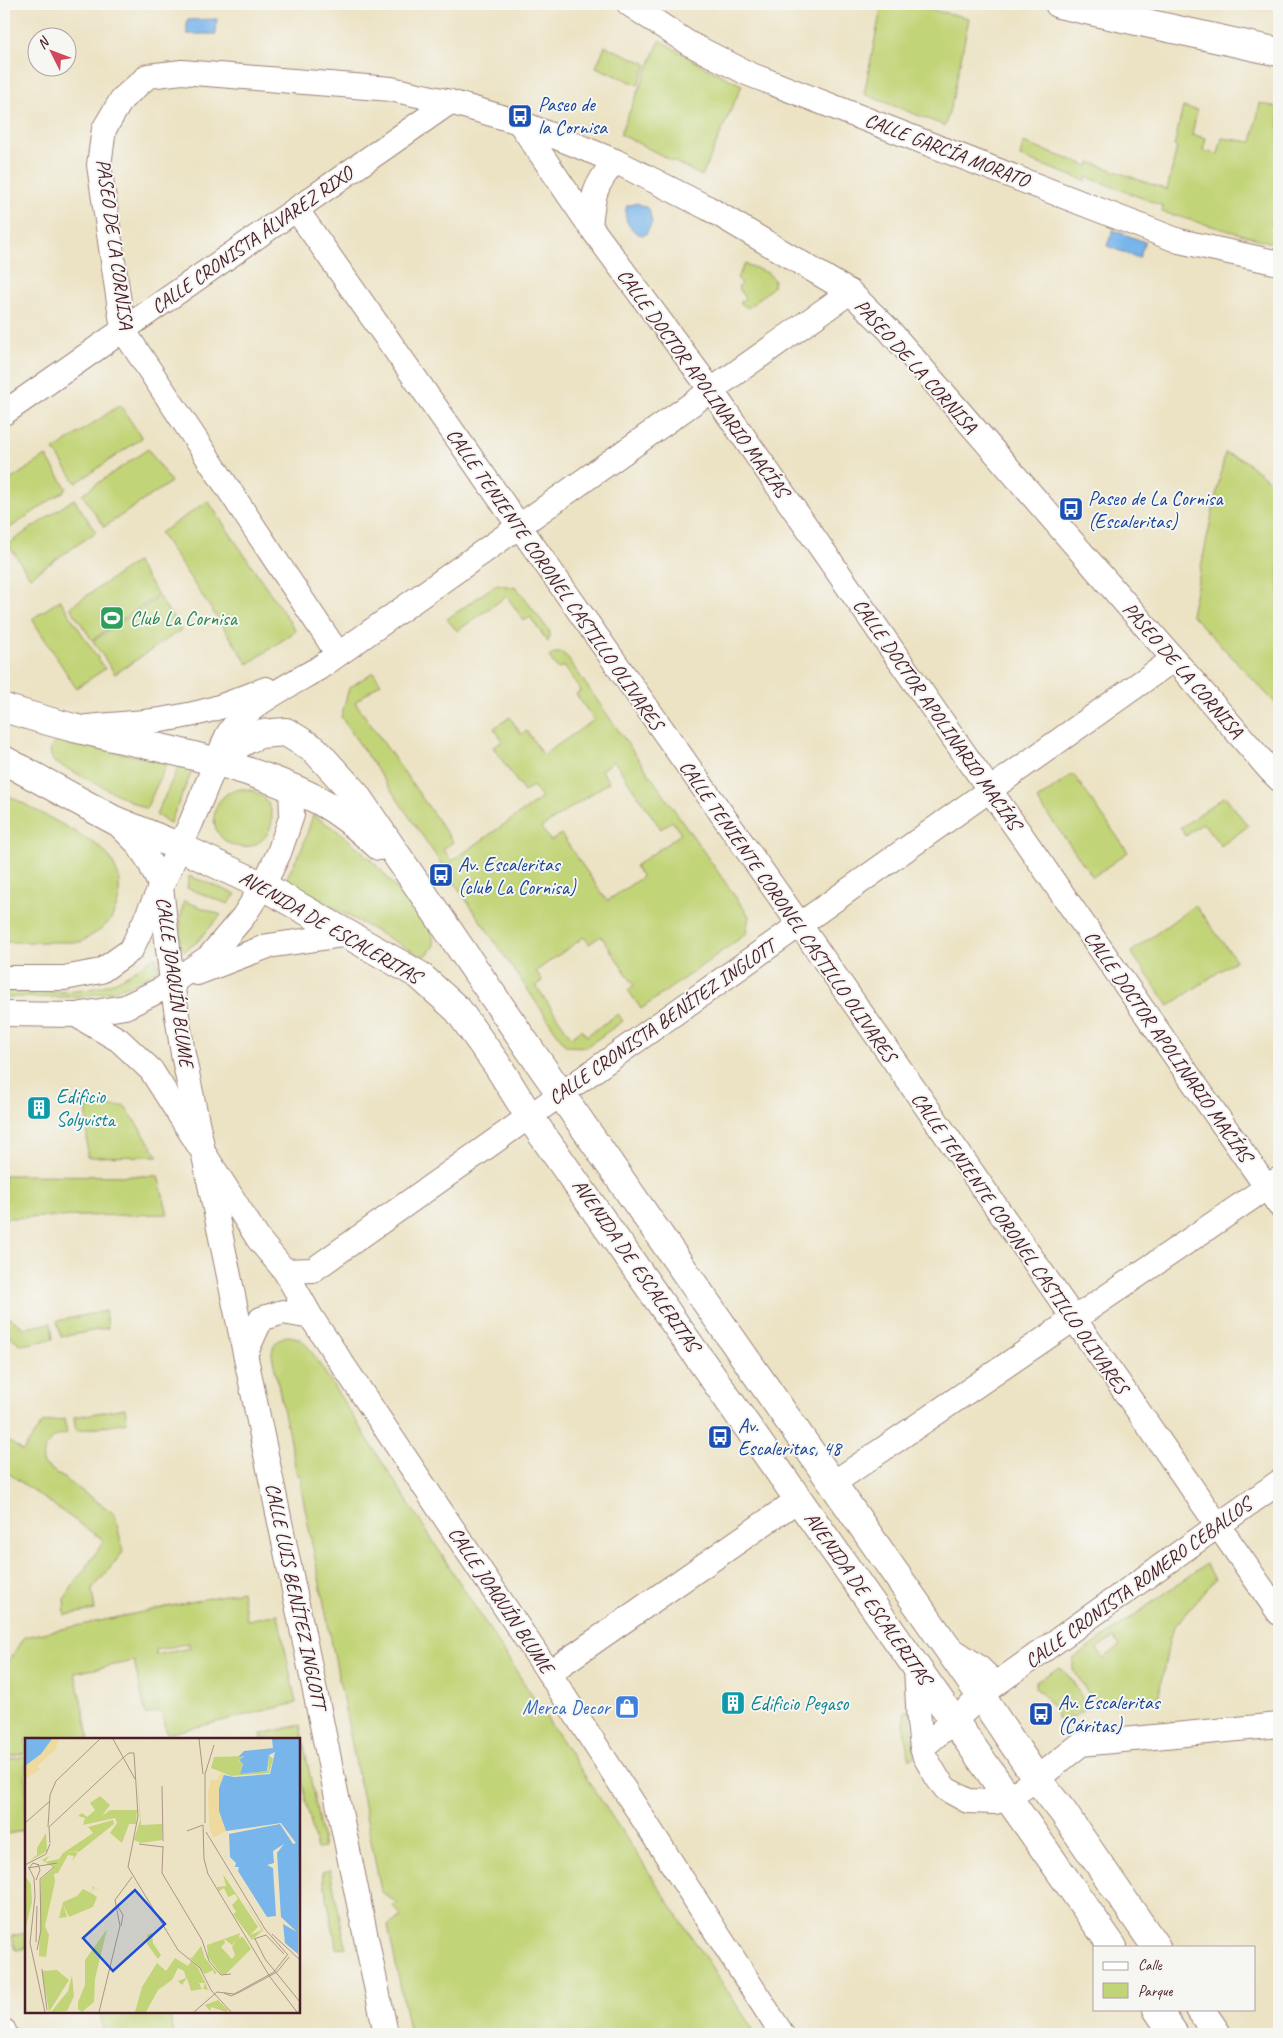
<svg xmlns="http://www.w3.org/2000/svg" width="1283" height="2038" viewBox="0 0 1283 2038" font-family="Caveat,sans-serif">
<rect width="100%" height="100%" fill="#f6f6f2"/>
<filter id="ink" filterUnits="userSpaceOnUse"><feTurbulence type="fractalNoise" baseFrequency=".02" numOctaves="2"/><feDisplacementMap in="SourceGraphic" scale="10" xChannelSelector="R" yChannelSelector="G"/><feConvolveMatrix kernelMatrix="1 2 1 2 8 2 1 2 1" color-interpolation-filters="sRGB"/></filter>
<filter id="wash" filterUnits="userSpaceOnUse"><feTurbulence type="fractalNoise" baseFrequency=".0096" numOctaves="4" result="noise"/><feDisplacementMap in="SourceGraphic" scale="20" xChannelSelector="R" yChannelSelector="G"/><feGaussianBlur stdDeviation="1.12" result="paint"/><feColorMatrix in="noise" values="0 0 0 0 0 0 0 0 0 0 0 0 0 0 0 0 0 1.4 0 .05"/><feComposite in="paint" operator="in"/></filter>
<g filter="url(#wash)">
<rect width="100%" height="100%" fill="#ece3c4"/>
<!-- green -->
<g fill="#c2d478" stroke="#867a52" fill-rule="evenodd">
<polygon points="882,4 904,4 969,18 953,98 945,126 864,94"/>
<polygon points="660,40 706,68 742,85 702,176 620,134"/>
<polygon points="605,46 647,64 638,85 596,67"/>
<polygon points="1260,103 1279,108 1279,187 1271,224 1279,226 1279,245 1162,212 1163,206 1087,177 1086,181 1020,157 1023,143 1089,166 1090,162 1167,190 1177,147 1174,146 1183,107 1197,110 1192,135 1206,138 1203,151 1218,154 1222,138 1252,142"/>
<polygon points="745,264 768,273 774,280 773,287 748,308 740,303 745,298 738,288 741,283 737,278"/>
<polygon points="120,405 142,438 76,483 54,450"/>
<polygon points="148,449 171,482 104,527 82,494"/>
<polygon points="1225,453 1244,460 1279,489 1279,707 1191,614"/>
<polygon points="46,456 67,489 4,532 4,484"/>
<polygon points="74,499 96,532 30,577 8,544"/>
<polygon points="208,501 296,631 248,664 160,533"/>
<polygon points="136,562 158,595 92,640 70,607"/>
<polygon points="497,584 517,588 550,632 548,642 530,617 524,621 507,596 457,631 447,619"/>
<polygon points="159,597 181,630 115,674 93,641"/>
<polygon points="60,600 105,669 76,688 32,619"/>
<path d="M 555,653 L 562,653 L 566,656 L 749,916 L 746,934 L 641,1009 L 628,990 L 634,985 L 601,936 L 589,944 L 584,937 L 536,971 L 542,981 L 536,986 L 571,1037 L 582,1029 L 586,1036 L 618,1014 L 623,1021 L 586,1047 L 566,1046 L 341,717 L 349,688 L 373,672 L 381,683 L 355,702 L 453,842 L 443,849 L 452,861 L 542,798 L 533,786 L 524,792 L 493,747 L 503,741 L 494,728 L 510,717 L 521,734 L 527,731 L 543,755 L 594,720 L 576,694 L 581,691 L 564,666 L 558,669 L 549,657 ZM 614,761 L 661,829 L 672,821 L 681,834 L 635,866 L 642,877 L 607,901 L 561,834 L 551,841 L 541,828 L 609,782 L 601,770 Z"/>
<path d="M 62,740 L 167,763 L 146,809 L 54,762 C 47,752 50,742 62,740 Z"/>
<polygon points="179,766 193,769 170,823 156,815"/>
<polygon points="1073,774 1128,852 1093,877 1037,800"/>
<circle cx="243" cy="818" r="29"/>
<polygon points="4,793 74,831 100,847 111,859 119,877 119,899 112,918 102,929 81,942 4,942"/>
<polygon points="1225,796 1248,826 1221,846 1203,823 1186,836 1180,828"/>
<polygon points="313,815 339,832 361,850 381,870 432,933 434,945 428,954 421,956 285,881 303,846"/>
<polygon points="189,876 236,894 228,904 187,888"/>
<path d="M 184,901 L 221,915 L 197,942 L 184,951 C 176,940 181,914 184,901 Z"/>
<polygon points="1195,905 1236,960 1169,1006 1131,952"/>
<path d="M 156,956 L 159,969 C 111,1003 59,997 4,997 L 4,991 C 40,991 78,996 112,983 C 128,976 142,965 156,956 Z"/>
<polygon points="125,1106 158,1156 87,1157 87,1108"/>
<polygon points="4,1175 158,1176 168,1214 4,1218"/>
<polygon points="105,1311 108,1328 61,1337 57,1321"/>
<polygon points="4,1314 24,1328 51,1323 53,1339 22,1345 4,1332"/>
<path d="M 288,1336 C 300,1337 304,1341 311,1351 L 542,1711 L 756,2034 L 410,2034 L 388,1926 L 402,1916 L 393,1906 L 396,1903 L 381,1891 L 301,1488 L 301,1475 L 297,1475 L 272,1355 C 272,1345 277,1338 288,1336 Z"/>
<polygon points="125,1408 127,1422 76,1431 74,1417"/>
<path d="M 64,1419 L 67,1433 C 48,1438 45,1445 42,1463 L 115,1514 L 123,1552 L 92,1590 L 95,1610 L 65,1615 L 64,1599 L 104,1541 L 4,1470 L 4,1438 L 23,1451 L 42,1423 Z"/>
<path d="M 1206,1564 L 1215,1579 L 1175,1626 L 1170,1637 L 1158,1699 L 1101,1703 L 1089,1694 L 1073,1669 L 1073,1659 ZM 1113,1638 L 1120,1646 L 1104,1658 L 1097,1649 Z"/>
<path d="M 242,1591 L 247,1620 L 278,1614 L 296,1703 L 167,1734 L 161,1711 L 146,1715 L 134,1661 L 75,1673 L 89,1739 L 26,1739 L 26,1753 L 4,1758 L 4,1668 L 24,1637 ZM 189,1643 L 190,1648 L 156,1655 L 156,1650 Z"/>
<path d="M 1058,1668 C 1072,1674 1082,1697 1086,1710 L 1063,1722 L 1058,1719 C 1054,1705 1045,1697 1035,1687 L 1036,1682 Z"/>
<path d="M 910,1710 L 915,1757 L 910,1759 C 905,1742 903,1727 905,1711 Z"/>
<polygon points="300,1725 324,1848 317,1849 299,1772 299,1739 262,1739 261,1734"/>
<polygon points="26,1756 26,1830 4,1835 4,1761"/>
<polygon points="330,1870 346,1947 337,1949 322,1872"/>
<polygon points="26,1933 26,1948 16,1950 12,1936"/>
<polygon points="100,2012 169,2012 174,2034 104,2034"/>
</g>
<!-- water -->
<g fill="#78b5eb" stroke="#616a8b">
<polygon points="217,19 216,34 187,34 187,20"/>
<path d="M 637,203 L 649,209 L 652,223 L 646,234 L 642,235 C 630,232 622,218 627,206 Z"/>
<polygon points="1113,230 1145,242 1139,258 1107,246"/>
</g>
</g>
<g filter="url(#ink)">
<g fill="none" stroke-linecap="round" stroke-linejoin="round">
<defs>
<g id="minor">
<polyline points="629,4 688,43 749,74 1179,241 1279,263"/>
<polyline points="519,122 590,226 711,390 1279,1205"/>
<polyline points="296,209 790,911 1279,1613"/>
<path d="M 590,226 C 593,195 594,186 615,161"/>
<polyline points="4,413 450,102"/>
<polyline points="338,654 123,330 99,165 104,129 122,99 148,76 182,72 391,89 450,102 519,122 615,161 708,208 850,292 889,330 1269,769 1279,779"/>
<path d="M 87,727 C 130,723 175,721 216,708 C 233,703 249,695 266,689"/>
<polyline points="117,823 137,843 149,861 161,887 172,983 183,1054 386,2034"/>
<polyline points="197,973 268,946 350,934"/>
<path d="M 4,978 L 64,978 L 101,971 L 131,950 L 191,823 L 227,736 C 243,707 290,685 319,668 L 850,292"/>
<polyline points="4,1014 76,1015 125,1007 162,989 209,957 243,917 263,886 279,853 292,815 291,788"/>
<polyline points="76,1015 119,1040 151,1070 259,1240 285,1271 311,1317 549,1673 782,2034"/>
<polyline points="285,1271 313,1270 1174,659"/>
<polyline points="246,1352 261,1319 283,1312 311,1317"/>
<polyline points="832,1484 1279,1179"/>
<polyline points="950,1648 977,1666 996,1684"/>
<polyline points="916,1668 919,1723 922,1748 925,1757 938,1779 946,1789 968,1801 995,1802 1008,1798 1037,1779 1081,1744 1279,1725"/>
<polyline points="549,1673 799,1499"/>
<polyline points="922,1748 996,1684 1279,1482"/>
<polyline points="4,2031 5,2034"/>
</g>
<g id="tertiary">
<polyline points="1059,4 1279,52"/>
<path d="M 4,708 C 27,715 50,722 74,728 C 156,748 241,761 318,800 C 341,812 360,829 379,846"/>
<polyline points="4,760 114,820 180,847 263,886 419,975 458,1010 498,1066 529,1116 1113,1947"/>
<polyline points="216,761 226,752 248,739 260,734 286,732 315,750 355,794 528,1047 981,1696 1037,1779 1063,1812 1156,1947"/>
<polyline points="1157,2009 1174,2034"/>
<polyline points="1200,2009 1217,2034"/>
</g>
</defs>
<!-- minor casing -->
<use href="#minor" stroke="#9b8178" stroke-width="26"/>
<!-- tertiary casing -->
<use href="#tertiary" stroke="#9b8178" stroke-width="30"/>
<!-- minor -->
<use href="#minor" stroke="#fff" stroke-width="24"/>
<!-- tertiary -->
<use href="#tertiary" stroke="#fff" stroke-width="28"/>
</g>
</g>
<!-- icons -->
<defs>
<symbol id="bus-square" viewBox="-11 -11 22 22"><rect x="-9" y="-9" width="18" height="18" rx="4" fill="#1a4fb4" stroke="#f6f6f2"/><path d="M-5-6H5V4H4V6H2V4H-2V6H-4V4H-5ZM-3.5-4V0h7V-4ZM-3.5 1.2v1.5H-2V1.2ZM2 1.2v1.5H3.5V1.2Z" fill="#fff"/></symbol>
<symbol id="stadium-square" viewBox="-11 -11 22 22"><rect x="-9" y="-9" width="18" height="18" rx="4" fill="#2e9e5b" stroke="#f6f6f2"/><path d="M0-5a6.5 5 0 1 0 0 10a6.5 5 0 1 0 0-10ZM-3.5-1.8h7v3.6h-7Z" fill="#fff"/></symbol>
<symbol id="building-square" viewBox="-11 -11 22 22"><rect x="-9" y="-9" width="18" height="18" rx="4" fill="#0f9aa8" stroke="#f6f6f2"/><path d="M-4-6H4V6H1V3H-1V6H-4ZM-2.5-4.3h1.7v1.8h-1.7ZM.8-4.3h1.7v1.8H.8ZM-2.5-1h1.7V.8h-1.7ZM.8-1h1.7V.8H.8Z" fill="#fff"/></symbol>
<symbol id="shop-square" viewBox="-11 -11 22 22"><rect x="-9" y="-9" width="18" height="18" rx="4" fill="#3f7fe0" stroke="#f6f6f2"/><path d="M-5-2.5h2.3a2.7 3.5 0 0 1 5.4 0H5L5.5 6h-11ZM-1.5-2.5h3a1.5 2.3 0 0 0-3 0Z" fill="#fff"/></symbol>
</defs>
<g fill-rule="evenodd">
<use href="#bus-square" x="506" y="102" width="28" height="28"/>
<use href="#bus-square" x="1057" y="495" width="28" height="28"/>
<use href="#stadium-square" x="98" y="604" width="28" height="28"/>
<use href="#bus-square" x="427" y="861" width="28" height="28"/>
<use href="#building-square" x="25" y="1094" width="28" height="28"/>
<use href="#bus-square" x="706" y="1423" width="28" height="28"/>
<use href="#building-square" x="719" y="1689" width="28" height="28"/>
<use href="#shop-square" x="613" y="1693" width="28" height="28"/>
<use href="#bus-square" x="1027" y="1700" width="28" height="28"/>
</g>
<g text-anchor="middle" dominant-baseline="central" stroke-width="4" stroke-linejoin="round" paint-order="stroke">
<!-- transit labels -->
<g font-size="20" fill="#164399" stroke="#f6f6f2" text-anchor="start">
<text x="538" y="104">Paseo de<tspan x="538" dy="23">la Cornisa</tspan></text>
<text x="1088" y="498">Paseo de La Cornisa<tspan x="1088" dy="23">(Escaleritas)</tspan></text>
<text x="458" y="864">Av. Escaleritas<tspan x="458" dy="23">(club La Cornisa)</tspan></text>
<text x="738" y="1425">Av.<tspan x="738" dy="23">Escaleritas, 48</tspan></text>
<text x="1058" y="1702">Av. Escaleritas<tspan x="1058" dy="23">(Cáritas)</tspan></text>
</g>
<!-- street labels -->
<g font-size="20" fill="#4a1f2b" stroke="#f6f6f2">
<text transform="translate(947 150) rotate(21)">CALLE GARCÍA MORATO</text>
<text transform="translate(252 240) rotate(-35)">CALLE CRONISTA ÁLVAREZ RIXO</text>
<text transform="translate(115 244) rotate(82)">PASEO DE LA CORNISA</text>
<text transform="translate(916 366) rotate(48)">PASEO DE LA CORNISA</text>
<text transform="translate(703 383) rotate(54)">CALLE DOCTOR APOLINARIO MACÍAS</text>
<text transform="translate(555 579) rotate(55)">CALLE TENIENTE CORONEL CASTILLO OLIVARES</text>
<text transform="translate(1183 670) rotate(49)">PASEO DE LA CORNISA</text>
<text transform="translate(937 714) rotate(55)">CALLE DOCTOR APOLINARIO MACÍAS</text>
<text transform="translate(788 911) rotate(55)">CALLE TENIENTE CORONEL CASTILLO OLIVARES</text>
<text transform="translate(330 927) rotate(30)">AVENIDA DE ESCALERITAS</text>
<text transform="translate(175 982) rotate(82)">CALLE JOAQUÍN BLUME</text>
<text transform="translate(662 1022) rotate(-35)">CALLE CRONISTA BENÍTEZ INGLOTT</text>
<text transform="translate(1168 1046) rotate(55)">CALLE DOCTOR APOLINARIO MACÍAS</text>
<text transform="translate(1020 1243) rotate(55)">CALLE TENIENTE CORONEL CASTILLO OLIVARES</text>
<text transform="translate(636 1265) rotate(55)">AVENIDA DE ESCALERITAS</text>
<text transform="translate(1138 1583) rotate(-36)">CALLE CRONISTA ROMERO CEBALLOS</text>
<text transform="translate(296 1596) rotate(78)">CALLE LUIS BENÍTEZ INGLOTT</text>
<text transform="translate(868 1598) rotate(55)">AVENIDA DE ESCALERITAS</text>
<text transform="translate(501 1600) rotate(56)">CALLE JOAQUÍN BLUME</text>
</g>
<!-- leisure labels -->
<g font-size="20" fill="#27864d" stroke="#f6f6f2" text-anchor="start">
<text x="130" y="618">Club La Cornisa</text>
</g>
<!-- culture labels -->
<g font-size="20" fill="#0d838f" stroke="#f6f6f2" text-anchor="start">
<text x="56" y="1096">Edificio<tspan x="56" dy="23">Solyvista</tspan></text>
<text x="750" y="1703">Edificio Pegaso</text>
</g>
<!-- shop labels -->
<g font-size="20" fill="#366cbe" stroke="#f6f6f2" text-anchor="end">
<text x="610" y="1707">Merca Decor</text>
</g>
</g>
<!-- overview -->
<g transform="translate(25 1738)">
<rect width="275" height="275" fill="#ece3c4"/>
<path d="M 244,17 L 248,21 L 244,35 L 206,38 L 186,30 L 189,19 L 220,18 L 213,23 L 218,25 L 215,36 L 243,33 ZM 112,32 L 116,87 L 137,86 L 137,102 L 116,105 L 109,102 L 115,82 ZM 75,58 L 85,67 L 77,78 L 85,72 L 112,72 L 111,86 L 104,86 L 97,105 L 85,95 L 92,85 L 90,80 L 58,87 L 60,80 L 53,78 L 57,75 L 62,79 L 70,72 L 65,65 ZM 88,82 L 89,86 L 54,114 L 46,113 L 43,116 L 47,113 L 53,115 L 47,123 L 49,118 L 43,117 L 33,135 L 29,136 L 30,144 L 20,188 L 24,197 L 21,219 L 14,218 L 16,141 L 29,130 L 17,122 L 24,118 L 20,124 L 34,121 L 38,115 L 68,95 L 63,89 ZM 21,95 L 22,113 L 5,123 L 12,117 L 12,110 ZM 198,136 L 233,189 L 225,197 L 237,192 L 221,165 L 238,192 L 227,202 L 208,176 L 211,174 L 207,167 L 213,161 L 210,156 L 203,159 L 199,150 L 194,153 L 192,149 L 201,148 ZM 0,138 L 6,146 L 7,164 L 0,193 ZM 66,148 L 75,152 L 69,150 L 66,155 L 72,159 L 68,169 L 44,179 L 38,166 L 42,179 L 34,180 L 38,164 L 52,158 L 58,151 L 66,155 L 68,150 ZM 82,191 L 70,241 L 69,264 L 57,274 L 53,271 L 53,264 L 60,247 L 60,222 ZM 127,195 L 128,205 L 136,217 L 133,221 L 122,206 L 122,197 ZM 215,195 L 214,199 L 218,198 L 211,202 L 218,199 L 226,211 L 201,236 L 196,236 L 183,219 L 182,207 L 199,201 L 200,205 L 196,209 L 207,221 L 210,217 L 207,209 L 211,202 L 207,207 L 199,201 ZM 176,208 L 180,220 L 192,235 L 189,236 L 188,232 L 180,236 L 164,219 L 167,220 ZM 150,220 L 163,228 L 166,223 L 173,230 L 180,244 L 183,252 L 178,251 L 180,245 L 174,245 L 177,251 L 166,253 L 162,240 L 157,247 L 153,243 L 161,240 L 159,233 L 153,230 L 147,242 L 133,252 L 121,274 L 110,274 L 117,249 L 132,225 L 141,233 ZM 32,232 L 44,242 L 24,274 L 17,233 ZM 47,237 L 49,258 L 42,273 L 26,274 L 43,253 ZM 193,262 L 203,272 L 201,274 L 186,269 L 185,273 L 180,267 Z" fill="#c2d478"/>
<path d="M 27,1 L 34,1 L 30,12 L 12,28 L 15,31 L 0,41 L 0,28 L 16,16 ZM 196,35 L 199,37 L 194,50 L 194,73 L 201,93 L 188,100 L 184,89 L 183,53 L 186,41 L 192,42 Z" fill="#eeda9e"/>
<path d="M 0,1 L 27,1 L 16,16 L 0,28 ZM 247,1 L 275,1 L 273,216 L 260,205 L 258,186 L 272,194 L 256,179 L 252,115 L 259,106 L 248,113 L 249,125 L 242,127 L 248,130 L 251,178 L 242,179 L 213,133 L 214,129 L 210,129 L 211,125 L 205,119 L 204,96 L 255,86 L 268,106 L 271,105 L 256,85 L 201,93 L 194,73 L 194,50 L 199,37 L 209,39 L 245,36 L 250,14 L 244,17 L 242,33 L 215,36 L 218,26 L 214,22 L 220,18 L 213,19 L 219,13 L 248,10 Z" fill="#78b5eb"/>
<path fill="none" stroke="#ab9587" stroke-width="1" d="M 88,1 L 110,41M 174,1 L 178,36M 137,48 L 138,103M 0,85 L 25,63M 180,85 L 180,36 L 189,7M 178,87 L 179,121 L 183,136 L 245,239 L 272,274M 23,89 L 25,57 L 31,43 L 75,1M 162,93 L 178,87M 181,94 L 240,191 L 262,216M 25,105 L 24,89 L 99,19 L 104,15 L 109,15 L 113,78 L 103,129 L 153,212 L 175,230 L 186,252 L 206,274M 114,106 L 138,109M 138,108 L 137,135 L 177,202 L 184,223 L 196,237 L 206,236M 0,127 L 21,116 L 25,106M 14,127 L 8,125 L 4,130 L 9,140 L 10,158 L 5,205 L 20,274M 3,130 L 32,125M 11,142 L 15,132 L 13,126M 92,167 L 98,177 L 96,188M 247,196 L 275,222M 229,201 L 241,197 L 259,216M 230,201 L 240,221 L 275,264M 11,204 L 12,168M 12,212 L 16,192 L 15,141 L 29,129M 17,231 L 22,272M 199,255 L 206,258 L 215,254 L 252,234 L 264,219M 74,274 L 95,188 L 90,162 L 107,139M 169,274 L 192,254 L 209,256 L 249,234 L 263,216"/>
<path fill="#1d4ed8" fill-opacity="0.15" stroke="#1d4ed8" stroke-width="2.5" d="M 110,152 L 140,186 L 88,233 L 58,200 Z"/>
<rect width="275" height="275" fill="none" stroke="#4a1f2b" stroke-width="2.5"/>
</g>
<!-- margin -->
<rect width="1283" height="2038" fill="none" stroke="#f6f6f2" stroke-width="20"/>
<!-- legend -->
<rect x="1093" y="1946" width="162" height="65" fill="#f6f6f2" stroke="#b1a0a2"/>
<rect x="1103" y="1962" width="25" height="8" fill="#ffffff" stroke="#b1a0a2"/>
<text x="1138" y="1970" font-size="15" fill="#4a1f2b">Calle</text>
<rect x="1103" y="1983" width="25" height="15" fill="#c2d478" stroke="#b1a0a2"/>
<text x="1138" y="1996" font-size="15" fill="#4a1f2b">Parque</text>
<!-- north arrow -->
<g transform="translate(52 52) rotate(312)"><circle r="24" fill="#f6f6f2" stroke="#b1a0a2"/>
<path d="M0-4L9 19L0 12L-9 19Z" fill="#d1495b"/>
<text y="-8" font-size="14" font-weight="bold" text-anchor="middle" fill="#4a1f2b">N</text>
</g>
</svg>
